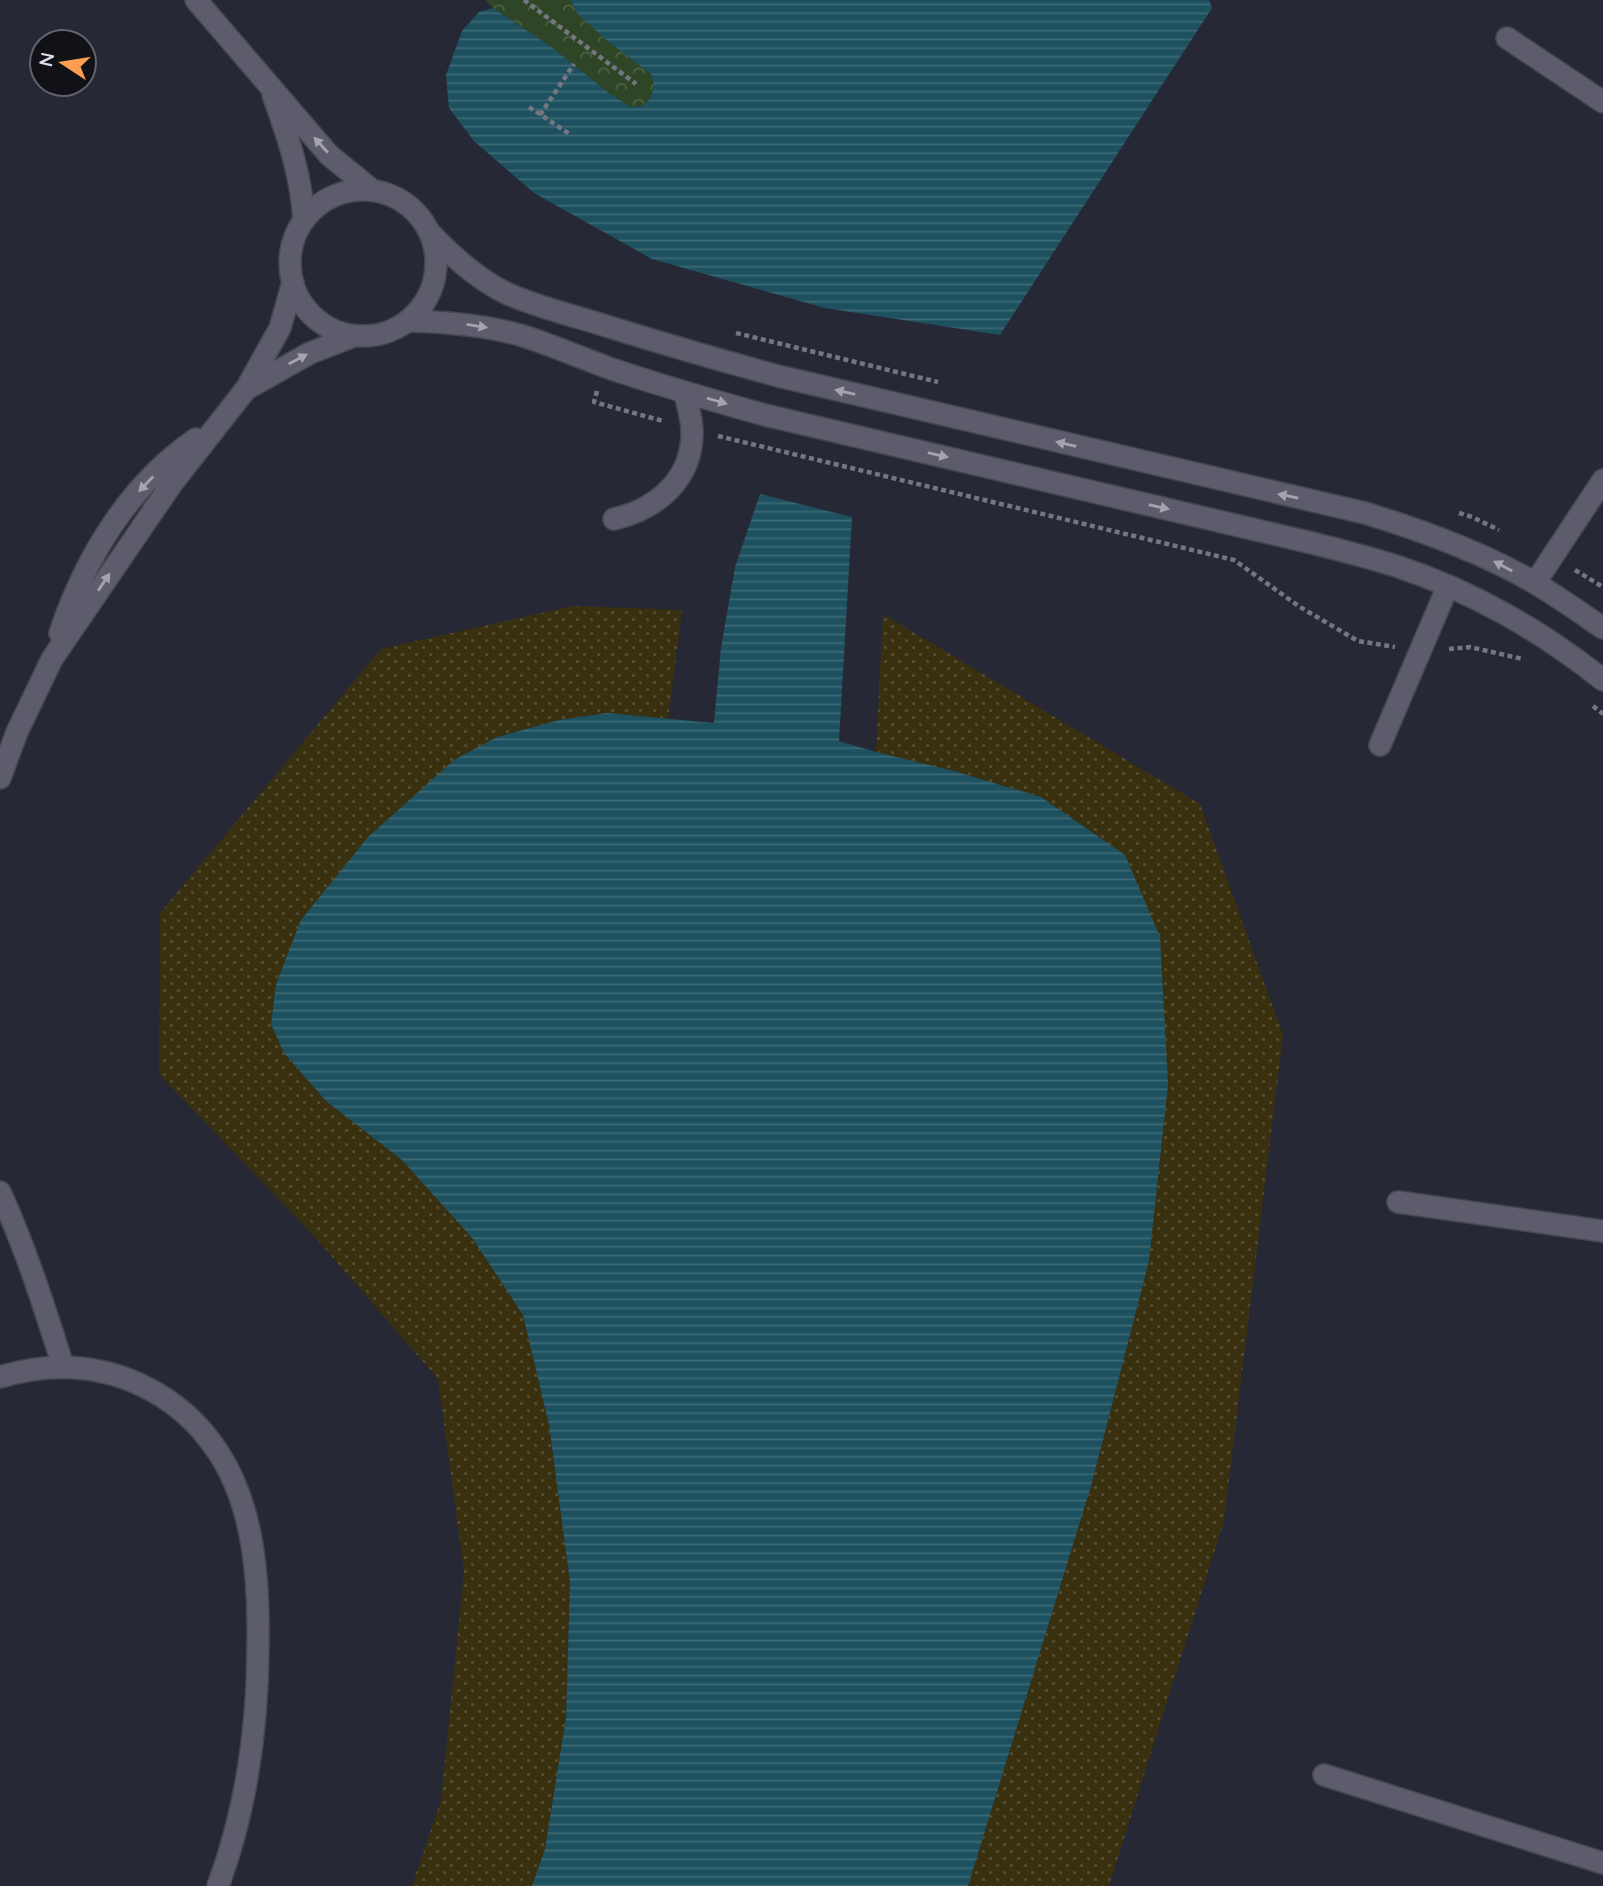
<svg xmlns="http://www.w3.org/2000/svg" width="1603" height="1886" viewBox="0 0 1603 1886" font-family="Quicksand,sans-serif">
<defs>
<pattern id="sand-dots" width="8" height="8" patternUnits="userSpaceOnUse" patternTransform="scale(1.75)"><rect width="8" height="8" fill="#393010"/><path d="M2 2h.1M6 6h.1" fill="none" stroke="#554e33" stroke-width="1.8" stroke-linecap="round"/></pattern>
<pattern id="park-crowns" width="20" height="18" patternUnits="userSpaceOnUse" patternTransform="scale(1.75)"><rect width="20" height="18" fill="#2f4626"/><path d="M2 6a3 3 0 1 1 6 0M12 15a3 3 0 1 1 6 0" fill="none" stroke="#4d6046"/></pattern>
<pattern id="water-rules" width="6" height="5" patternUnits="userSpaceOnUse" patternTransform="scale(1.75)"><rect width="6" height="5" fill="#1d515f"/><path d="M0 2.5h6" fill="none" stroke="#3d6a76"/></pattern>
</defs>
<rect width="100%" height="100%" fill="#272836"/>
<!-- sand -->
<g fill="url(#sand-dots)">
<polygon points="573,606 682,610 668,719 607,713 559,720 497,737 276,984 271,1023 284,1053 326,1101 402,1160 473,1239 523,1315 549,1425 570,1582 566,1718 545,1849 532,1886 412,1886 441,1800 464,1572 438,1379 314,1236 159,1074 160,913 381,649"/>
<polygon points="883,614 1200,804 1283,1035 1224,1521 1109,1886 968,1886 1091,1486 1149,1261 1125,855 1041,797 954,771 876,752"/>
</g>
<!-- park -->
<polygon fill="url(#park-crowns)" points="486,0 571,0 577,13 605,39 651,74 654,86 650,99 642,106 631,107 609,93 553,48 493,8"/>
<!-- water -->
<g fill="url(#water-rules)">
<polygon points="571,0 1209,0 1212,8 1000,335 825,308 652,259 534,193 474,141 449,108 446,75 462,31 479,12 493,8 553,48 609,93 631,107 642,106 650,99 654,86 651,74 605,39 577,13"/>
<polygon points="760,494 852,517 839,741 876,752 954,771 1041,797 1125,855 1160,937 1168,1084 1149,1261 1091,1486 968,1886 532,1886 545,1849 566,1718 570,1582 549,1425 523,1315 473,1239 402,1160 326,1101 284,1053 271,1024 276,984 301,920 368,837 454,760 497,737 559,720 607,713 714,723 721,648 735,567"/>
</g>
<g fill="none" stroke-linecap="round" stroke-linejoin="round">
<defs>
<g id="minor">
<polyline points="196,0 329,155 372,190"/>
<polyline points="1507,38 1603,102"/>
<path d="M 273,95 C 288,137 301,174 304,220"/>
<circle cx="363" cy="263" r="73"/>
<path d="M 431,234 C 453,257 477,279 506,293 C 537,307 571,315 603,325 C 661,343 719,360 778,376 L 1365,513 C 1424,531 1482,552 1535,583 C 1558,597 1581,613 1603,628"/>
<path d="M 409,321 C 446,322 484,325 520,335 C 549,344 577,356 606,367 C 658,385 711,400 765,415 L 1312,543 C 1340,550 1368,557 1396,566 C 1470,590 1542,631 1603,680"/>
<polyline points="248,388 310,353 354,336"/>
<path d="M 614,519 C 657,509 693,479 692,431 C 692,418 687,405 685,393"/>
<polyline points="1535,583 1603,480"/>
<path d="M 60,633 C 85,558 129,485 196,439"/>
<polyline points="1380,745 1448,586"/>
<polyline points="0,778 17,732 52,659 173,482 246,389 280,328 293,282"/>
<path d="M 0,1192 C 26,1249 44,1306 63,1366"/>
<polyline points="1398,1202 1603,1231"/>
<path d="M 0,1377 C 47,1363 95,1364 139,1384 C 172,1399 199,1423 218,1452 C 254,1506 259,1580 258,1642 C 258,1725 247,1808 218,1886"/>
<polyline points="1324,1775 1603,1863"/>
</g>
</defs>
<!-- minor casing -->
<use href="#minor" stroke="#464652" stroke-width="24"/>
<!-- path -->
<g stroke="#757682" stroke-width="4.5" stroke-dasharray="5 3.5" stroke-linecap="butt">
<polyline points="524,0 636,84"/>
<polyline points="529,107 571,135"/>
<polyline points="540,115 574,64"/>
<polyline points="736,333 938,382"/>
<polyline points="597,391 594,402 663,421"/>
<polyline points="718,436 1234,560 1300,607 1358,641 1395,647"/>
<polyline points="1459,513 1472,517 1499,530"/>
<polyline points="1575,570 1603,587"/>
<polyline points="1449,649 1470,647 1523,659"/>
<polyline points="1593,706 1603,714"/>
</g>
<!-- minor -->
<use href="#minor" stroke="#5c5c6d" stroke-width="21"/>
</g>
<!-- one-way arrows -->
<defs><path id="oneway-solid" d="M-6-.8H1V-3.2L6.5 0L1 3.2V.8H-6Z" transform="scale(1.75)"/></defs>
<g fill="#a4a4b1">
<use href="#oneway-solid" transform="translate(321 145) rotate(-132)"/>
<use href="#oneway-solid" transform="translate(477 326) rotate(9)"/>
<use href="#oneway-solid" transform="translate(298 359) rotate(-28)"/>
<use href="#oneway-solid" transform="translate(845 392) rotate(-167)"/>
<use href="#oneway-solid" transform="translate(717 401) rotate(16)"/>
<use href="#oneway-solid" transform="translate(1066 444) rotate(-167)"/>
<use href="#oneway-solid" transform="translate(938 455) rotate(13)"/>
<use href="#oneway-solid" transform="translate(146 484) rotate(134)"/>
<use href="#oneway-solid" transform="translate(1288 496) rotate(-169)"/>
<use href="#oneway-solid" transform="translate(1159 507) rotate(13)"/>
<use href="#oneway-solid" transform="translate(1503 566) rotate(-152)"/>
<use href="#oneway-solid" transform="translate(104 582) rotate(-56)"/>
</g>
<!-- north arrow -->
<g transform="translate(63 63) rotate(282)"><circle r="33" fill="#111118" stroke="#63636b" stroke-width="2"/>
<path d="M0-5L12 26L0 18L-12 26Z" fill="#fb9e50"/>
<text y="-10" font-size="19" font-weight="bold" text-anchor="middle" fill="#dedfe8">N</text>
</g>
</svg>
